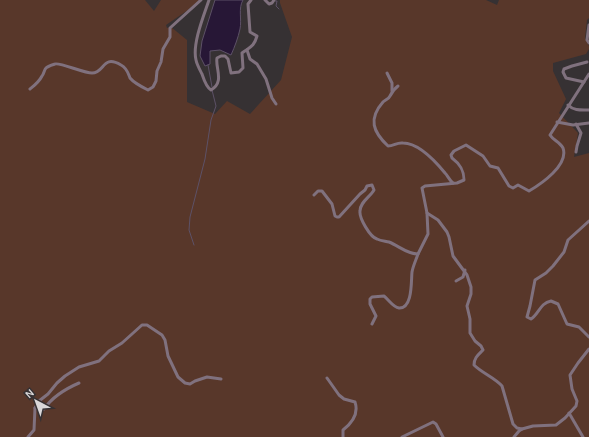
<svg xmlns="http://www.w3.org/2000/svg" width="589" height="437" viewBox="0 0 589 437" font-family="Karla,sans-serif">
<rect width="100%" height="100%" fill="#363133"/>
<!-- green -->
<polygon fill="#58372a" points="0,0 145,0 154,11 161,0 199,0 188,10 166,25 167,28 171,27 187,40 187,102 215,114 227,101 250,114 281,80 292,37 280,3 280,0 486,0 497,5 499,0 589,0 589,18 587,20 585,38 589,46 589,49 586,54 553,63 553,71 566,99 559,113 578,133 574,157 589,153 589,437 0,437"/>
<!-- water -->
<path fill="#271736" stroke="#5d5167" d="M 215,0 L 243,0 C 238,8 242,20 240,29 C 238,38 235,46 231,55 L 220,50 L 210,51 L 210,64 L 205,66 L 200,56 L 202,41 Z"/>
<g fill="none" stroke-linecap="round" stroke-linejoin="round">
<!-- stream -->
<g stroke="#5d5167" stroke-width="1">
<polyline points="275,1 277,1 276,6 279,9"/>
<polyline points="208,65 212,87"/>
<polyline points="194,245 189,230 190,217 205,159 211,120 216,106 212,90"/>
</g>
<!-- minor -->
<g stroke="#80717e" stroke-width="3">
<path d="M 209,0 C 204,15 192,44 196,60 C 197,65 200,70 202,74 C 204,80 206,87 211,90 C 225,82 215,68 217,58 L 221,56 L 225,56 L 228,59 L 231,73 L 239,72 L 243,68 L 242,53 C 250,47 254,47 257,36 L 250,32 L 248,4 L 251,0"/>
<polyline points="265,0 269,4 272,3 274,0"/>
<polyline points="589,25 587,40 589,43"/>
<polyline points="247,50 250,59 257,64 266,79 272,98 276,104"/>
<polyline points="387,73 392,83 392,91"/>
<polyline points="584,82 566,78 563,72 564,69 572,66 587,62"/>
<path d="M 398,86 C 394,89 392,92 390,96 C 389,99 385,100 383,102 C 368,119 373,132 388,146 C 394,146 397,142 403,143 C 419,143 436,162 445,173 C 448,176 449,180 453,183"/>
<path d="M 30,89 C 35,85 39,82 42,76 C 44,74 44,70 46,68 C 48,66 52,65 55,64 C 59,62 84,73 92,73 C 105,73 102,54 121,65 C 127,68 128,73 130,78 C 134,83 142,87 148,90 L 153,87 L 156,81 L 157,71 L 161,62 L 163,49 L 170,37 L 170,28 L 201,0"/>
<path d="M 568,105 C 574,111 581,110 589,110"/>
<polyline points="557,122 573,125 589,123"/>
<polyline points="576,124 581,133 577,146 576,152"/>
<path d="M 314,195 L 318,191 L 322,191 L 332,204 L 335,216 L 337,217 L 339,217 L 360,194 L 365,190 L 367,186 L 372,185 L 374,190 C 370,197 360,202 360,211 C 359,218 370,237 377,239 C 381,241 385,241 389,242 C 399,246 407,254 418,254 L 428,234 L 427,213 L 422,188 L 425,186 L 457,183 L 464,180 C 464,170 460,164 452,158 L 451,155 L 454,151 L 466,145 L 483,156 L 490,166 L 498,168 L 509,186 L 513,188 L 518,185 L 529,191 C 541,184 569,165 563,148 C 560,142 553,140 550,135 L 589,74"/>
<path d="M 427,213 L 438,220 L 447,232 L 449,237 L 453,256 L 467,275 L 471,287 L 471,294 L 467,306 L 470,319 L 470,333 L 475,341 L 481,346 L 483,350 C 478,355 474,358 474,365 C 482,373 495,378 502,386 L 513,424 L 517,428 L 522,429"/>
<path d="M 589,221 L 568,240 L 564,252 L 553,266 L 546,273 L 535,280 L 530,306 L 527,317 L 531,319 C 539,314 540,303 551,301 L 558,304 L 567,324 L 579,327 L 589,337"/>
<polyline points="456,281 463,277 465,270"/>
<path d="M 372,324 L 376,316 L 370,304 L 370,299 L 372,297 L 384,296 C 389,300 393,307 399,308 C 413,309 411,280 412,272 C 413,266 416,260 418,254"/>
<path d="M 327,378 L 339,395 L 344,399 L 355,402 C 359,414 352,423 343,430 L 343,437"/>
<path d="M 35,408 L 41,410 L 44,409 C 53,396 65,389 79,383"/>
<polyline points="569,413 583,437"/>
<polyline points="28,437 34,430 35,408 39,401 48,394 57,383 65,376 79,367 99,361 109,351 122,343 142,325 147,325 162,335 165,340 168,356 178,377 185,383 190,384 195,381 207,377 221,379"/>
<polyline points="402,437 433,422 436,424 443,437"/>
<polyline points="514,437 519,431 522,429 533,426 556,425 565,418 576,406 577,401 572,389 570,375 578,363 589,349"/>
</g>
</g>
<!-- north arrow -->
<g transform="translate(36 401) rotate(319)" stroke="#363133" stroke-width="3" paint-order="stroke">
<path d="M0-3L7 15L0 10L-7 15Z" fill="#dad7d8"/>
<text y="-6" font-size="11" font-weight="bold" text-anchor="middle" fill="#dad7d8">N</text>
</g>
</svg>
